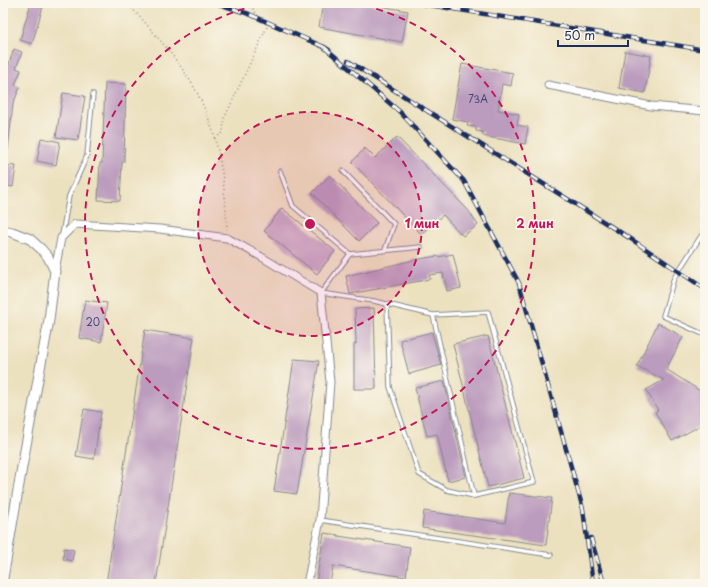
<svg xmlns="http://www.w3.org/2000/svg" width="708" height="587" viewBox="0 0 708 587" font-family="'Playpen Sans',sans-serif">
<rect width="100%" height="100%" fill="#fbf7ec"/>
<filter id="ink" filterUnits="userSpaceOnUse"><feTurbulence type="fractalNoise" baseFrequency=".025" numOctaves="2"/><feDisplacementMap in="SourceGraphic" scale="8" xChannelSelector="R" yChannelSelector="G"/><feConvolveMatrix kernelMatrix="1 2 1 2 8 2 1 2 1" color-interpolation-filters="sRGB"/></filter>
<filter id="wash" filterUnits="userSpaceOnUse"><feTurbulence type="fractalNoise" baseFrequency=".012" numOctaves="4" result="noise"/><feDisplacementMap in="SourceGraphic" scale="16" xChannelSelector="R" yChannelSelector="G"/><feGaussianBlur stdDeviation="0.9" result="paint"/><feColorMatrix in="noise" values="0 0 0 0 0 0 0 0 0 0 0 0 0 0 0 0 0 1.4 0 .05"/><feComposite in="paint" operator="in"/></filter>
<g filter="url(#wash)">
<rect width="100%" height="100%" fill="#ece1bf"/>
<g id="blocks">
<!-- building -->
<g fill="#bb9bbe">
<polygon points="31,3 44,3 32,44 20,40"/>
<polygon points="323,3 362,3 408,11 402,42 319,27"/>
<polygon points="14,49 22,52 16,68 21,70 15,85 20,87 13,104 8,149 3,149 3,81"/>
<polygon points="625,51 651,56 645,93 619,88"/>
<polygon points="462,64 513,73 511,86 502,84 498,110 519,114 517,125 528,127 525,144 483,136 483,132 476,131 476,127 467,126 468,122 452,119"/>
<polygon points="105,83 126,84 124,162 122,162 120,201 98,200 100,163 102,163"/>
<polygon points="63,93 85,96 78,140 56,137"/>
<polygon points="397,137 468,210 478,225 463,236 443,215 421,234 352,162 365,148 375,158"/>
<polygon points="41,138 60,142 56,165 37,161"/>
<polygon points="3,165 16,166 13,187 3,185"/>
<polygon points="330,175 377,223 359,241 312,193"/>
<polygon points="282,208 335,251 317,274 264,231"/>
<polygon points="453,254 461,288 447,291 443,273 429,275 430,279 350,294 346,276 414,260 437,256 438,257"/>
<polygon points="85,300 107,303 101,342 79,338"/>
<polygon points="374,308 376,389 354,389 354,344 356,344 355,309"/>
<polygon points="658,323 683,337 666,369 705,394 705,423 672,441 655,412 658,410 646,390 664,380 637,366"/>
<polygon points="145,330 194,338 156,584 106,584"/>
<polygon points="432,332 441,365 409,374 400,340"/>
<polygon points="488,336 524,478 488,487 453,344"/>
<polygon points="294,359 319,361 297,494 274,491"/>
<polygon points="444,381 466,477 448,481 437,434 427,436 415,388"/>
<polygon points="84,409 101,412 94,459 76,456"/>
<polygon points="509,493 552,498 546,545 422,528 424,511 505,523"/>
<polygon points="324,533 338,535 338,536 410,547 406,577 333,566 330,584 316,584"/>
<polygon points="64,548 74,550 72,561 63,559"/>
</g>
</g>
</g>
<g filter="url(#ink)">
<use href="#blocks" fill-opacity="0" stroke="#84888e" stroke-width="1"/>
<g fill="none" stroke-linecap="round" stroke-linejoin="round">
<defs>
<g id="service">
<polyline points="280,171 293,206 350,254"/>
<polyline points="343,171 394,224 385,250"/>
<polyline points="705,230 674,278 663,316 705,335"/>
<polyline points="62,235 69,196 87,156 93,94"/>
<polyline points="421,247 350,254 321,293 374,301 433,315 488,312 534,482 474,496 433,315"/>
<polyline points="387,304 390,387 419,474 447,490 474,496"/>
<polyline points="320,520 551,555"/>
</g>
<g id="minor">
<polyline points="548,85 651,106 705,111"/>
<polyline points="55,271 61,238 75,224 160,229 227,238 260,256 321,293 330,382 320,520 307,584"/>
</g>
<polyline id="tertiary" points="3,230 12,232 30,239 41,249 48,257 55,271 49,320 22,467 3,578"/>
</defs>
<!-- service casing -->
<use href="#service" stroke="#84888e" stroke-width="5.5"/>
<!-- minor casing -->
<use href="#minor" stroke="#84888e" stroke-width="9"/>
<!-- tertiary casing -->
<use href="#tertiary" stroke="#84888e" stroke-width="11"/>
<!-- path -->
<g stroke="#84888e" stroke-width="1.5" stroke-dasharray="1 3" stroke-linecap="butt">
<path d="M 125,3 C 138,13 148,26 159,39 C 176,59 195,84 205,110 C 221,147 225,188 227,229"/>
<polyline points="445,8 451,3"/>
<polyline points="215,138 223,133 224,119 267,27 264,20 256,14 250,3"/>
</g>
<!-- service -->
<use href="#service" stroke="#fff" stroke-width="3.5"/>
<!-- minor -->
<use href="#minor" stroke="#fff" stroke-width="7"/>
<!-- tertiary -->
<use href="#tertiary" stroke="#fff" stroke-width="9"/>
<defs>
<g id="rail">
<polyline points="216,3 249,14 324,47 329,50"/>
<polyline points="417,3 705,50"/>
<polyline points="324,47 400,112 464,181 519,283 583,509 593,584"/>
<polyline points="348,61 631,239 705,289"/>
<polyline points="591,538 604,584"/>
</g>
</defs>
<!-- rail casing -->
<use href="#rail" stroke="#1b2f5e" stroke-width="4.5"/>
<!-- rail -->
<use href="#rail" stroke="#fbf7ec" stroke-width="3" stroke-dasharray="9" stroke-linecap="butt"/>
</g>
</g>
<!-- distance rings -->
<circle cx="310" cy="224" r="112" fill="#c2185b" fill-opacity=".12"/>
<g fill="none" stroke="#c2185b" stroke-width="2" stroke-dasharray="7 5">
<circle cx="310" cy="224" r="112"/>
<path d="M353 3A225 225 0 1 1 267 3"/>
</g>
<g text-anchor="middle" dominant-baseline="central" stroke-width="3.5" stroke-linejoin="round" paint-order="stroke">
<!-- number labels -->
<g font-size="10" fill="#434a76">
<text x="478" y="98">73А</text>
<text x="93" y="321">20</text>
</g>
</g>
<circle cx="310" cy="224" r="6" fill="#c2185b" stroke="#fbf7ec" stroke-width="2"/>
<g font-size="12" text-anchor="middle" font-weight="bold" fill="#c2185b" stroke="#fbf7ec" stroke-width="3.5" stroke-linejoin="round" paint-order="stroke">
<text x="422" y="228">1 мин</text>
<text x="535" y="228">2 мин</text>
</g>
<!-- margin -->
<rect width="708" height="587" fill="none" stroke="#fbf7ec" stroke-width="16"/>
<!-- scale -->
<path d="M558 40v6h70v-6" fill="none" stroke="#1b2f5e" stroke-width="2"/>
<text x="564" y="40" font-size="12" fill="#1b2f5e" stroke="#fbf7ec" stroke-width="3" paint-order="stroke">50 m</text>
</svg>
